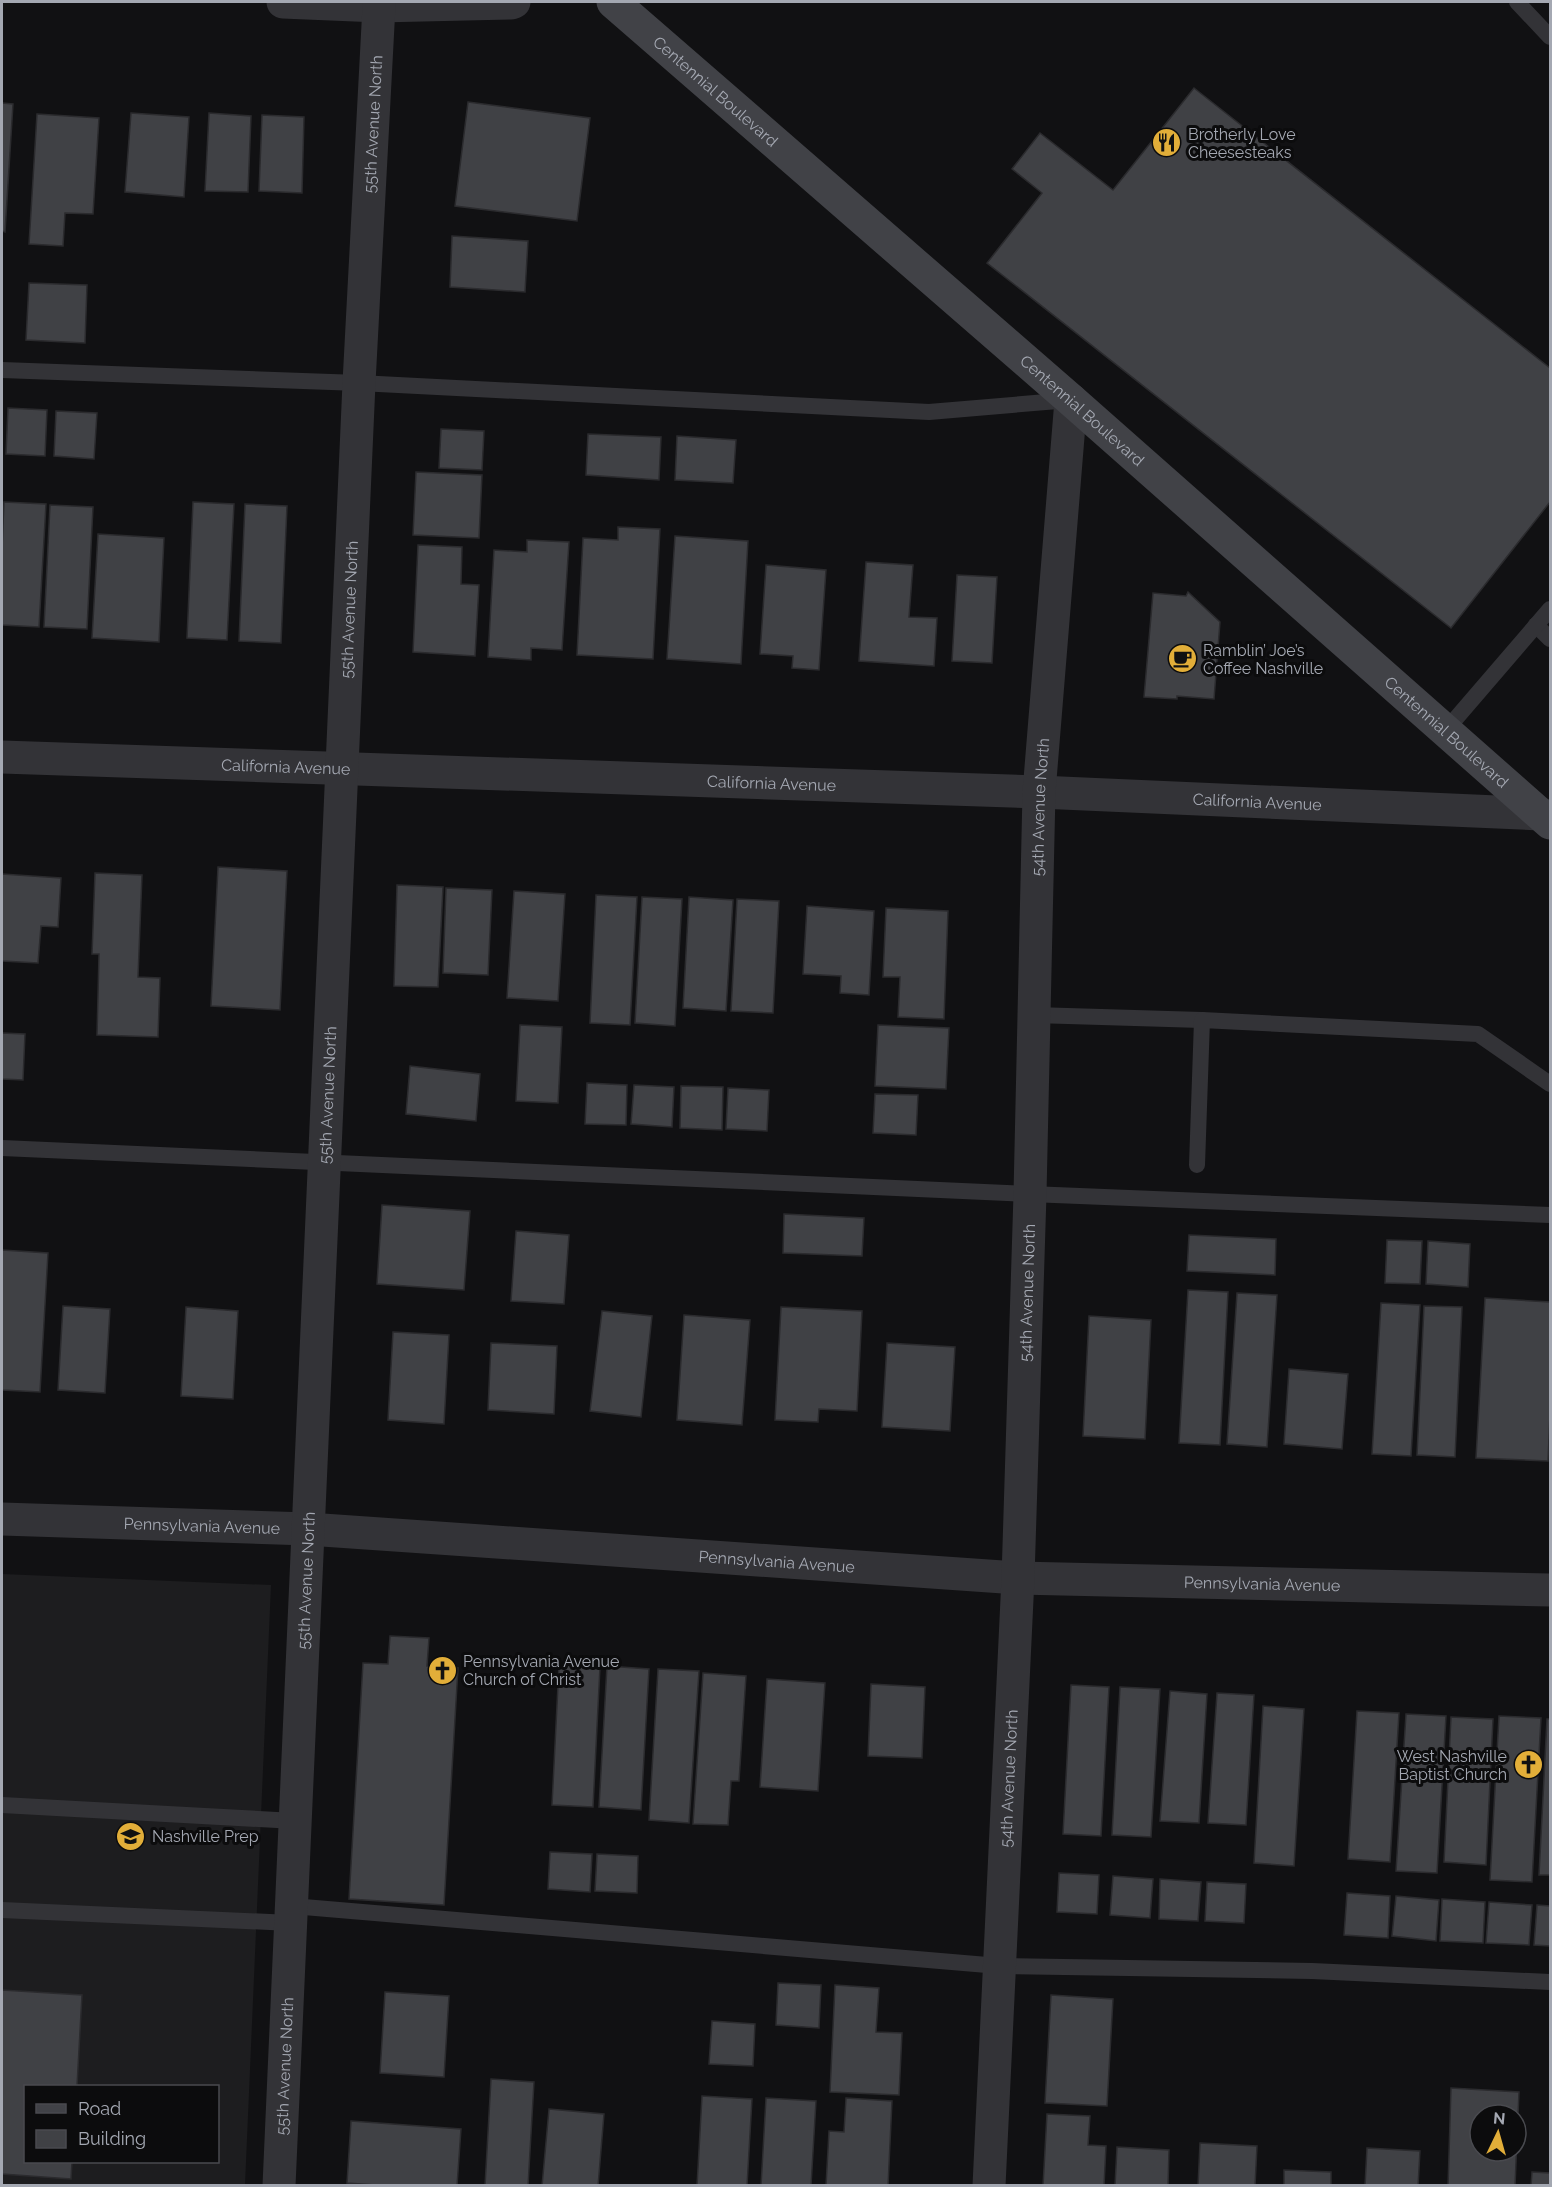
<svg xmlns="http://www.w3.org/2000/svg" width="1552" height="2187" viewBox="0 0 1552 2187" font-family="Raleway,sans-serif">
<rect width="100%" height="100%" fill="#111113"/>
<!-- built -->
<path fill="#1d1d1f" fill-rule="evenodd" d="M 2,1574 L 271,1585 L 245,2185 L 2,2186 ZM 26,2086 L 218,2086 L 218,2162 L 26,2162 Z"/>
<!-- building -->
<g fill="#404145" stroke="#2b2b2e" stroke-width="1.5" fill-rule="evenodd">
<polygon points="1194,88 1550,368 1550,502 1451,628 987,263 1042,193 1012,169 1040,133 1113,190"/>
<polygon points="468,102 590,118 577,221 455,206"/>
<polygon points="2,103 13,104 5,232 2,231"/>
<polygon points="131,113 189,117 184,197 125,192"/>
<polygon points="209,113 251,116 248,192 205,191"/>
<polygon points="37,114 99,118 93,214 65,213 63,246 29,244"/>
<polygon points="262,115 304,117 302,193 259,191"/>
<polygon points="452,236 528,241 525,292 450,287"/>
<polygon points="29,283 87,285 85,343 26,340"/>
<polygon points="8,408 47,410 45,456 6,454"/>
<polygon points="56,411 97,413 94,459 54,456"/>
<polygon points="441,429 484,431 482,470 439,468"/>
<polygon points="588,434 661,437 659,480 586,475"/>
<polygon points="677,436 736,440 733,483 675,480"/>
<polygon points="416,472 482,475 479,538 413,535"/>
<polygon points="4,502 46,504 39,627 2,625 2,548"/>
<polygon points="193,502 234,504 227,640 187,638"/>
<polygon points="245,504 287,506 281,643 239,641"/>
<polygon points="50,505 93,507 87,629 44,627"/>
<polygon points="618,527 660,529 653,659 577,655 583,538 618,540"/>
<polygon points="98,534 164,538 159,642 92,638"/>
<polygon points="675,536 748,541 741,664 667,659"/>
<polygon points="527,540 569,542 562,650 531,648 531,660 488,657 494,550 527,552"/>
<polygon points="418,545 462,547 461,584 479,585 475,656 413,652"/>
<polygon points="866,562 913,565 909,617 937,618 934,666 859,661"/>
<polygon points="766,565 826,570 819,670 792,668 793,656 760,654"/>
<polygon points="957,575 997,577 992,663 952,661"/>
<polygon points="1188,592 1220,622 1214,699 1177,696 1177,699 1144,697 1153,593 1186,596"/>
<polygon points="218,867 287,871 280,1010 211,1006"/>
<polygon points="95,873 142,875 138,977 160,978 158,1037 97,1035 99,954 92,954"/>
<polygon points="2,874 61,878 58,927 41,926 38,963 2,961"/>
<polygon points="397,885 443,887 438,987 394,986"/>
<polygon points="446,888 492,890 488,975 443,973"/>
<polygon points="514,891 565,894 558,1001 507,998"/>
<polygon points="596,895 637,897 630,1025 590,1023"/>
<polygon points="642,897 682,899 675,1026 635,1023"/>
<polygon points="689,897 733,900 726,1011 683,1008"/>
<polygon points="737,899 779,901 773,1013 731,1011"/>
<polygon points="807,906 874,911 869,995 840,993 841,976 803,974"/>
<polygon points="886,908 948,911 944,1019 898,1017 900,977 883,977"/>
<polygon points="520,1025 562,1027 558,1103 516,1101"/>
<polygon points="878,1025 949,1028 946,1089 875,1086"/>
<polygon points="2,1033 25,1034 23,1080 2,1079"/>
<polygon points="410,1066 480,1074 476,1121 406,1114"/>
<polygon points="587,1083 627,1085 626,1125 585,1124"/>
<polygon points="634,1085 674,1087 672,1127 631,1124"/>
<polygon points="681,1086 723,1087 722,1130 680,1128"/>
<polygon points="728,1088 769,1090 767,1131 726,1129"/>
<polygon points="875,1094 918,1095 916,1135 873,1133"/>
<polygon points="382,1205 470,1211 464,1290 377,1284"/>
<polygon points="784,1214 864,1218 862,1256 783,1253"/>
<polygon points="516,1231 569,1235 564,1304 511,1301"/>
<polygon points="1189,1235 1276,1239 1275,1275 1187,1271"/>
<polygon points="1387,1240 1422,1241 1420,1284 1385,1283"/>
<polygon points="1428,1241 1470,1244 1468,1287 1426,1284"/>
<polygon points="2,1250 48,1253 40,1392 2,1390"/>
<polygon points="1188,1290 1228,1292 1220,1445 1179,1443"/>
<polygon points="1237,1293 1277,1295 1267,1447 1227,1444"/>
<polygon points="1485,1298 1550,1302 1550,1414 1548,1461 1476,1458"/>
<polygon points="1381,1303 1420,1305 1411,1456 1372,1454"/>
<polygon points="63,1306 110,1309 105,1393 58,1390"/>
<polygon points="1424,1306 1462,1307 1455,1457 1417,1455"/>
<polygon points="186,1307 238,1311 233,1399 181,1396"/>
<polygon points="781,1307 862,1311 857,1411 819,1409 818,1422 775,1420"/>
<polygon points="602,1311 652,1316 641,1417 590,1411"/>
<polygon points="684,1315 750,1320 742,1425 677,1420"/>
<polygon points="1089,1316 1151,1320 1145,1439 1083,1436"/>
<polygon points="393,1332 449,1335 444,1424 388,1420"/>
<polygon points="491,1343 557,1346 554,1414 488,1410"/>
<polygon points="887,1343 955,1347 950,1431 882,1427"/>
<polygon points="1289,1369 1348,1374 1342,1449 1284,1444"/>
<polygon points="390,1636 429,1638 427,1666 458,1668 444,1905 349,1899 363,1663 388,1664"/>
<polygon points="559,1665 600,1667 593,1807 552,1805"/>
<polygon points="607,1666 649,1669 641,1810 599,1807"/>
<polygon points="658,1669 699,1671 689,1823 649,1820"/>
<polygon points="703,1673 746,1676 739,1781 731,1781 728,1825 693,1824"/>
<polygon points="767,1679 825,1683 818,1791 760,1787"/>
<polygon points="871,1684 925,1687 922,1758 868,1756"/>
<polygon points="1071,1685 1109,1687 1101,1836 1063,1834"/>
<polygon points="1120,1687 1160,1689 1151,1837 1112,1835"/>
<polygon points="1170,1691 1207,1694 1199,1823 1160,1821"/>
<polygon points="1217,1693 1254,1695 1246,1825 1208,1823"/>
<polygon points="1263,1706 1304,1709 1294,1866 1254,1863"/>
<polygon points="1357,1711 1399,1713 1390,1862 1348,1859"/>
<polygon points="1406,1714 1446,1716 1437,1873 1396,1871"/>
<polygon points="1499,1716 1541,1718 1532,1882 1490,1880"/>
<polygon points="1451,1717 1493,1719 1486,1865 1444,1862"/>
<polygon points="1547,1719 1550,1719 1550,1875 1539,1875"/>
<polygon points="550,1852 592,1854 590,1892 548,1889"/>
<polygon points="597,1854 638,1856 637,1893 595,1891"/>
<polygon points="1059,1873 1099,1875 1097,1914 1057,1912"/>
<polygon points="1113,1876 1153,1879 1150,1918 1110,1915"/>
<polygon points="1160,1879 1201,1882 1198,1921 1159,1919"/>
<polygon points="1207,1882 1246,1884 1244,1923 1205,1921"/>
<polygon points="1347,1893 1390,1896 1388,1938 1344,1935"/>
<polygon points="1396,1896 1439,1900 1436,1941 1392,1936"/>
<polygon points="1442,1899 1485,1902 1483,1943 1440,1941"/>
<polygon points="1489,1902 1532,1905 1529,1945 1486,1943"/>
<polygon points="1537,1905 1550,1906 1550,1946 1534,1945"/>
<polygon points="778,1983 821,1985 819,2028 776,2025"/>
<polygon points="835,1985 879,1988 876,2032 902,2033 899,2095 830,2092"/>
<polygon points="2,1990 82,1995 77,2086 26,2086 26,2162 72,2162 71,2179 2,2174"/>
<polygon points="385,1992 449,1996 444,2077 380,2073"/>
<polygon points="1051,1995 1113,1999 1107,2106 1045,2103"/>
<polygon points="712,2021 755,2024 753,2066 709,2064"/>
<polygon points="491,2079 534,2082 528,2186 485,2186"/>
<path d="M 1451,2088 L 1519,2092 L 1515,2186 L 1448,2186 ZM 1480,2115 L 1516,2115 L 1516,2151 L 1480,2151 Z"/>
<polygon points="702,2096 752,2099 747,2186 697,2186"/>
<polygon points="766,2098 816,2101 811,2186 761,2186"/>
<polygon points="846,2098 892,2101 888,2186 826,2186 829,2131 844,2132"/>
<polygon points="549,2109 604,2114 598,2186 542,2186"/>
<polygon points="1047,2114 1090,2116 1088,2145 1106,2146 1104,2186 1043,2186"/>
<polygon points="351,2121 461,2129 457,2186 390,2186 347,2183"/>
<polygon points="1200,2143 1257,2146 1255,2186 1198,2186"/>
<polygon points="1117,2147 1169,2150 1168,2186 1115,2186"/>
<polygon points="1367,2148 1420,2151 1418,2186 1365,2186"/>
<polygon points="1284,2170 1331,2172 1331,2186 1284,2186"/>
<polygon points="1532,2172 1550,2173 1550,2186 1531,2186"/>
</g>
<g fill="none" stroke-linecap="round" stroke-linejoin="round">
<!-- lane -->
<g stroke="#333337" stroke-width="16">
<polyline points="1517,2 1550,37"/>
<polyline points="2,370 359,383 929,412 1070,400"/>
<polyline points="1536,625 1550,639"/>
<polyline points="1446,730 1550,609"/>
<polyline points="1034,1015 1202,1020"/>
<polyline points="2,1148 1030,1194 1550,1215"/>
<polyline points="1197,1165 1202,1020 1478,1034 1550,1084"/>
<polyline points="2,1805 295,1821"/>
<polyline points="292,1906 999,1966 1312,1971 1550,1982"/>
<polyline points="2,1910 291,1923"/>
</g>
<!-- street -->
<g stroke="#333337" stroke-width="33">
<polyline points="283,2 379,6 511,3 514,2"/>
<path id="s1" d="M 2,757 L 1039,792 L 1541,814"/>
<path id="s2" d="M 2,1519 L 308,1529 L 1018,1578 L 1550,1590"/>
<path id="s3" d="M 279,2186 L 359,383 L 379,6"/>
<path id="s4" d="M 989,2186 L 1018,1578 L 1030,1194 L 1039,792 L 1071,400"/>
</g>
<!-- secondary -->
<path stroke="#414247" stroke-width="33" id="s5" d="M 613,2 L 1071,400 L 1550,823"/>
</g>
<!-- icons -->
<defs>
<symbol id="restaurant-disc" viewBox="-11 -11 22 22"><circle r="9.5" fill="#e2ae39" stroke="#0c0c0d"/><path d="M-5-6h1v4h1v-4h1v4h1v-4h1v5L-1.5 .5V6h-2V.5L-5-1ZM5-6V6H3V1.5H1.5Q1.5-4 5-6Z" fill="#111"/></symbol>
<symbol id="cafe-disc" viewBox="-11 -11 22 22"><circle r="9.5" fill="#e2ae39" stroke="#0c0c0d"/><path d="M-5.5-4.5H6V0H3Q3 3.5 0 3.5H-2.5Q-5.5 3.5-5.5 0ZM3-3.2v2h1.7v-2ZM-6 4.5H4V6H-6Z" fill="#111"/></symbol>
<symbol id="church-disc" viewBox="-11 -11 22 22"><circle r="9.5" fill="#e2ae39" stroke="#0c0c0d"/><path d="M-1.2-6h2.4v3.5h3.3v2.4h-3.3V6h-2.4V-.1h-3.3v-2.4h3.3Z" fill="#111"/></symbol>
<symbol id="school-disc" viewBox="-11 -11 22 22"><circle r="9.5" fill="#e2ae39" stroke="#0c0c0d"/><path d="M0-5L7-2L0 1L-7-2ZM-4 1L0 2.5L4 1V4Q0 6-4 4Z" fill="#111"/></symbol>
</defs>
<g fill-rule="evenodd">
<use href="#restaurant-disc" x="1150" y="126" width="33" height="33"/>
<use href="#cafe-disc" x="1166" y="642" width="33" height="33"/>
<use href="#church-disc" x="426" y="1654" width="33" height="33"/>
<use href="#church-disc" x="1512" y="1748" width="33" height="33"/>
<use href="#school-disc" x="114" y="1820" width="33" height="33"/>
</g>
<g text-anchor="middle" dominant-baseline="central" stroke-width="6" stroke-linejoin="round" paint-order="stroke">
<!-- street labels -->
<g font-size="16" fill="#a4a8b2" stroke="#0c0c0d">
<text stroke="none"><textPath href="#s5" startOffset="136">Centennial Boulevard</textPath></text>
<text stroke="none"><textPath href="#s3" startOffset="2064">55th Avenue North</textPath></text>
<text stroke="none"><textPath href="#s5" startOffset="622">Centennial Boulevard</textPath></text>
<text stroke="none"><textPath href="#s3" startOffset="1578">55th Avenue North</textPath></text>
<text stroke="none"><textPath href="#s5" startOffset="1108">Centennial Boulevard</textPath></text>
<text stroke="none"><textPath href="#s1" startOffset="284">California Avenue</textPath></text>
<text stroke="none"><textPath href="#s1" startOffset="770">California Avenue</textPath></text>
<text stroke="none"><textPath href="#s1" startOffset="1256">California Avenue</textPath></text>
<text stroke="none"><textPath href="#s4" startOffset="1380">54th Avenue North</textPath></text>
<text stroke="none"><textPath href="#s3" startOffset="1092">55th Avenue North</textPath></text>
<text stroke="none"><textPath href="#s4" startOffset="894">54th Avenue North</textPath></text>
<text stroke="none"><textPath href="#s2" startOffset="200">Pennsylvania Avenue</textPath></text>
<text stroke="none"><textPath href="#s2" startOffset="776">Pennsylvania Avenue</textPath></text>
<text stroke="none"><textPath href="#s3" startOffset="606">55th Avenue North</textPath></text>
<text stroke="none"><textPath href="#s2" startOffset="1262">Pennsylvania Avenue</textPath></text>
<text stroke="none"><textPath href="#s4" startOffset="408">54th Avenue North</textPath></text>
<text stroke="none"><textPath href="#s3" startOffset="120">55th Avenue North</textPath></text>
</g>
<!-- poi labels -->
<g font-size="16" fill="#a4a8b2" stroke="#0c0c0d" text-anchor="start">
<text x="1188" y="134">Brotherly Love<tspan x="1188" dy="18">Cheesesteaks</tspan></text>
<text x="1203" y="650">Ramblin’ Joe’s<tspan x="1203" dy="18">Coffee Nashville</tspan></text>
<text x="463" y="1661">Pennsylvania Avenue<tspan x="463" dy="18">Church of Christ</tspan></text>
<text x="1507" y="1756" text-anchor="end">West Nashville<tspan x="1507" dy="18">Baptist Church</tspan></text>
<text x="152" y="1836">Nashville Prep</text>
</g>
</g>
<!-- border -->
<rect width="1552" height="2187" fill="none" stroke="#a4a8b2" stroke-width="6"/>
<!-- legend -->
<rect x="24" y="2085" width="195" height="78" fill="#0c0c0d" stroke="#494a4f" stroke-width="1.5"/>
<rect x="36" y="2104" width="30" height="9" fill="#414247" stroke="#494a4f" stroke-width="1.5"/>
<text x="78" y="2115" font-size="18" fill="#a4a8b2">Road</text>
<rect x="36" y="2130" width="30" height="18" fill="#404145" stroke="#494a4f" stroke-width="1.5"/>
<text x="78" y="2145" font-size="18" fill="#a4a8b2">Building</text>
<!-- north arrow -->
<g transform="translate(1498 2133) rotate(5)"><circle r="28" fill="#0c0c0d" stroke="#494a4f" stroke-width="1.5"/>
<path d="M0-4.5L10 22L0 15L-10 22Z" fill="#e2ae39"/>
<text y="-9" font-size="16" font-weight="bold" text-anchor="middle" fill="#a4a8b2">N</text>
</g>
</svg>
